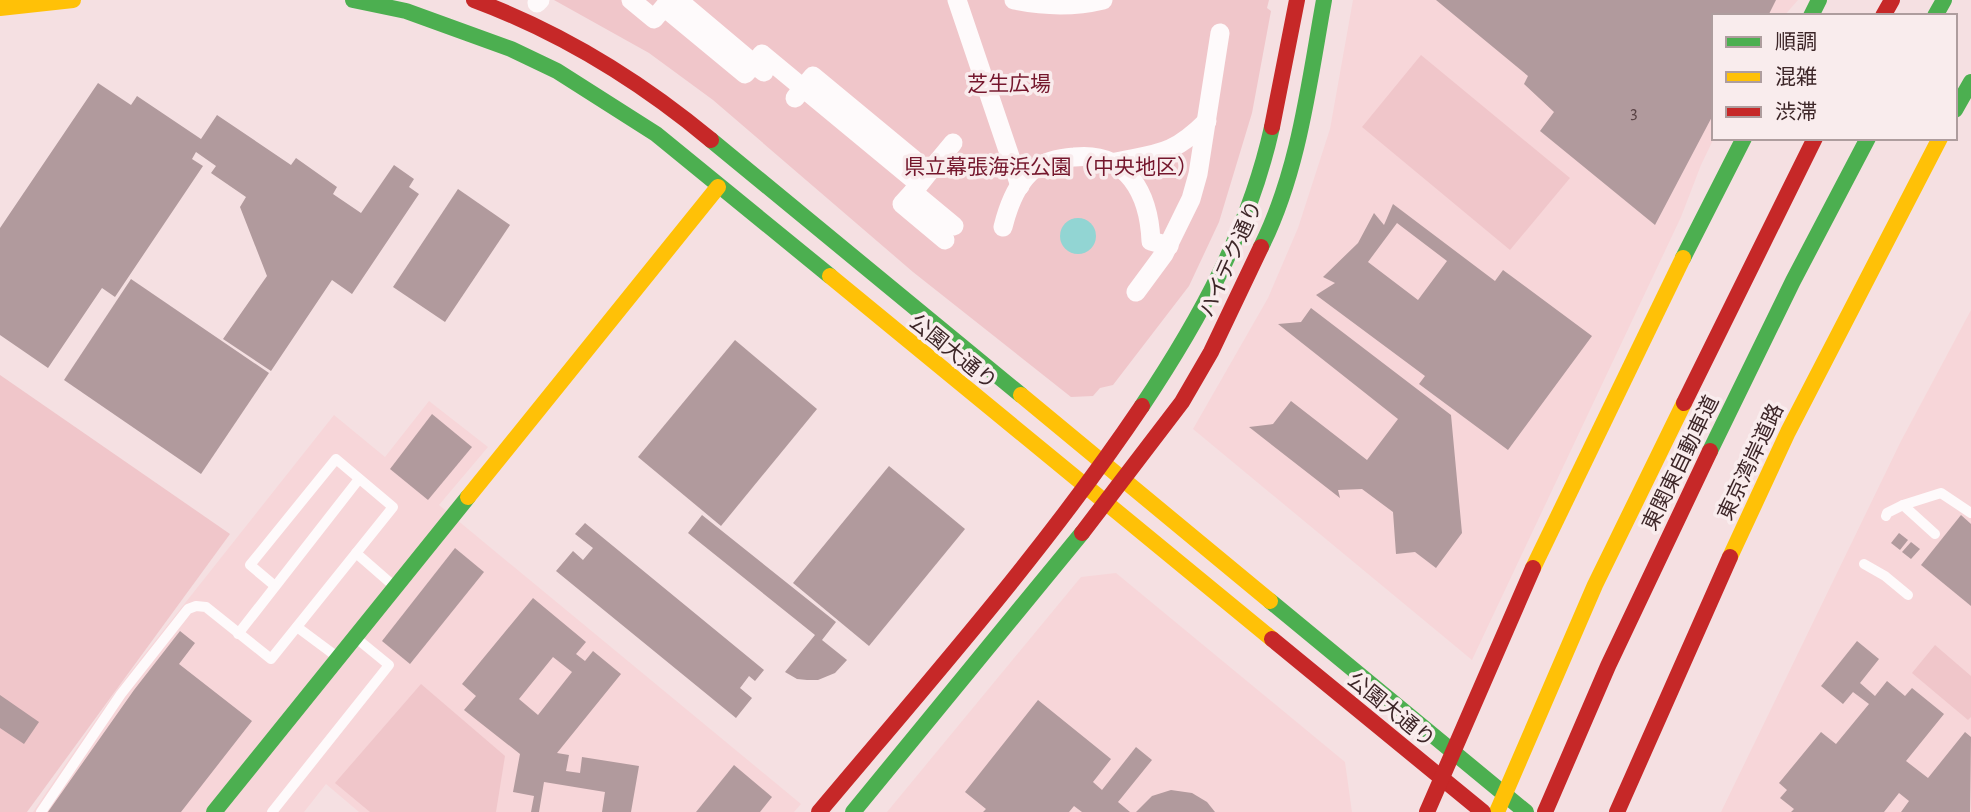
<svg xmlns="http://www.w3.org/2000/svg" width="1971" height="812" viewBox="0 0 1971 812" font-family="'Alegreya Sans','Noto Sans JP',sans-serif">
<rect width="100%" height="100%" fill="#f5e0e2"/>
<!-- built -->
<g fill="#f7d6d9">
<polygon points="1353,0 1798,0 1784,16 1714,16 1714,138 1701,165 1681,217 1472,660 1193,429 1268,298 1298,228 1330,129"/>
<polygon points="1971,310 1971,812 1721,812 1901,441"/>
<polygon points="429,401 488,447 439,505 801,804 794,812 359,812 326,784 304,812 33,812 117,689 334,415 385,457"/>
<polygon points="1116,573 1345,762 1352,812 887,812 1081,577"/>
</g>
<!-- green -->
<g fill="#f0c6ca">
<polygon points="554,0 1269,0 1267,8 1271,11 1252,113 1219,222 1189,286 1113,385 1100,388 1093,396 1071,397 913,272 713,100 649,53"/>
<polygon points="1421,55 1570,178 1510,250 1362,127"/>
<polygon points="0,375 230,534 27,812 0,812"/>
<polygon points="1935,645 1971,676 1971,717 1968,720 1912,673"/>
<polygon points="421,684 505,756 496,812 370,812 335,783"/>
</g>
<!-- water -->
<circle fill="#92d5d3" cx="1078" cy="236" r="18"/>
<!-- building -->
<g fill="#b19a9d" fill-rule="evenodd">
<polygon points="1436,0 1776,0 1768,16 1714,16 1714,113 1655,225 1540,131 1554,112 1524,84 1528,76"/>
<polygon points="98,83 131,105 137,96 201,139 217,115 291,165 296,158 337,187 333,194 361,213 394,165 414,179 409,187 419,194 352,294 332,280 271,371 223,339 267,276 240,207 246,197 211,173 216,166 196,152 192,159 203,166 115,297 102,288 48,368 0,335 0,228"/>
<polygon points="458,189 510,225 445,322 393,287"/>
<path d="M 1393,204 L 1495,281 L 1503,270 L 1592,336 L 1508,450 L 1419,384 L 1425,376 L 1316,295 L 1335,283 L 1323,277 L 1358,243 L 1374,213 L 1384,225 ZM 1397,223 L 1447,261 L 1418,300 L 1368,262 Z"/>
<polygon points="131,279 269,373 201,474 64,380"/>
<polygon points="1311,308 1451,415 1462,533 1436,568 1415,552 1396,554 1393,512 1362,489 1338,490 1340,498 1249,427 1273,424 1291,401 1367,460 1398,419 1278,324 1301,322"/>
<polygon points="735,340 817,409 721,526 638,457"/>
<polygon points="432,414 472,447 428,500 390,469"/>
<polygon points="889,466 965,529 869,646 793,583"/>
<polygon points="702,515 836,622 822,640 847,660 835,673 818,680 807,680 797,679 785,672 815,635 688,533"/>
<polygon points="1961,515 1971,524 1971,606 1921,565"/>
<polygon points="585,523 764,670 755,681 749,676 740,688 752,698 736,718 556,571 573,551 583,560 593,548 575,534"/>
<polygon points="1899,533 1908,540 1900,550 1891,543"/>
<polygon points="1911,542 1920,549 1911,559 1902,552"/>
<polygon points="455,548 484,572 410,664 382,641"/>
<path d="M 533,598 L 586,642 L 576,654 L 585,661 L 593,651 L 621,674 L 557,753 L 569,755 L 566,771 L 580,773 L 582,757 L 639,766 L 631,812 L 602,812 L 605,792 L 544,782 L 539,812 L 531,812 L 534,796 L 513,792 L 520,754 L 464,710 L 476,696 L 462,684 ZM 553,657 L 572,672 L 538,715 L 519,699 Z"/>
<polygon points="180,631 195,643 179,664 252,721 181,812 48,812 134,690"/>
<polygon points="1857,641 1879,659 1860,683 1875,696 1887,681 1905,696 1912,688 1944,714 1906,761 1928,778 1965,732 1971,737 1970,812 1901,812 1909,801 1899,793 1884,812 1791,812 1794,809 1780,798 1787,790 1779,783 1821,732 1836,744 1869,704 1853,692 1843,704 1821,686"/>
<polygon points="0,695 39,722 24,744 0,728"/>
<polygon points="1038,700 1111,759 1093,782 1102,790 1136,747 1152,760 1118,802 1130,812 1082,812 1074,806 1069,812 983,812 986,809 965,792"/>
<polygon points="734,765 772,797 760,812 696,812"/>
<polygon points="1171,790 1192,793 1207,802 1215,812 1136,812 1152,796"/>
</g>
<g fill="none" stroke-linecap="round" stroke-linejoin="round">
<!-- lane -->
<g stroke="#fefafb" stroke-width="10">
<polyline points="1903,505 1935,534"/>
<polyline points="1886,516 1887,513 1903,505 1941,493 1971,513"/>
<polyline points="356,553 395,587"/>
<polyline points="1864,564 1885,576 1908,595"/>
<polyline points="297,627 336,656"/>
<polyline points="238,634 359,479"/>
<polyline points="41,812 121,694 188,609 196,606 206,607 271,659 393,507 336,459 250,565 275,586"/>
<polyline points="272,812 389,665 356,638"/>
</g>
<!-- street -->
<g stroke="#fefafb" stroke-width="19">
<polyline points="631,0 654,19 664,7 745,74 754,64 764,72"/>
<polyline points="678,0 754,64 762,54 803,88 813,76 929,172 913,192 954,226"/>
<polyline points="957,0 1020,186"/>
<path d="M 1014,0 C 1043,6 1074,7 1103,0"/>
<polyline points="537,3 540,0"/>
<polyline points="795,98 803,88 919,184"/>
<path d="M 1111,163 C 1157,153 1171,157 1207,121"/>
<polyline points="929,172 953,143"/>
<polyline points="913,192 902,204 945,240"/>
<path d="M 1003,227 C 1008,207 1016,184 1033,170 C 1045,161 1059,158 1074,157 C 1128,151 1149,195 1151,241 L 1169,246"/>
<polyline points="1136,292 1164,254 1191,199 1198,174 1220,33"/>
</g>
<!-- fast -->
<g stroke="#4caf50" stroke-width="16">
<polyline points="353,0 406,11 511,49 557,71 656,134 830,276"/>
<polyline points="1811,16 1819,0"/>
<polyline points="1935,16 1944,0"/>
<polyline points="1955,110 1971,82"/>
<polyline points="711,140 1021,395"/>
<path d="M 1261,247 C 1299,171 1309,83 1324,0"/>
<polyline points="1683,258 1744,138"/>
<path d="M 1142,406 C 1200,319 1249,230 1272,127"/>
<polyline points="1710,451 1793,281 1868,138"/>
<polyline points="1270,601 1526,812"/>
<polyline points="214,812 468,497"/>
<polyline points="853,812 1082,533"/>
</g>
<!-- slow -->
<g stroke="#ffc107" stroke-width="16">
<polyline points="0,8 73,0"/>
<polyline points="830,276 1272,639"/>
<polyline points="1021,395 1270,601"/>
<polyline points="468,497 718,187"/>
<polyline points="1730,557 1788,432 1940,138"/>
<polyline points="1533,568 1683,258"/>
<polyline points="1497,812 1595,585 1684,403"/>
</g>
<!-- jam -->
<g stroke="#c62828" stroke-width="16">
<path d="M 474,0 C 560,32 640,81 711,140"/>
<polyline points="1883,16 1892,0"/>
<polyline points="1272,127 1297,0"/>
<polyline points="1684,403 1815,138"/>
<polyline points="1082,533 1182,402 1211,352 1261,247"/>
<polyline points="1272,639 1483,812"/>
<path d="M 819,812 C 930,680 1045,550 1142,406"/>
<polyline points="1427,812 1533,568"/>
<polyline points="1545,812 1608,666 1710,451"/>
<polyline points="1617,812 1730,557"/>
</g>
</g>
<g text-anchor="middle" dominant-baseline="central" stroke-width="7" stroke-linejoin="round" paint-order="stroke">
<!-- number labels -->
<g font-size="18" fill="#5a4345">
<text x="1634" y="113">3</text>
</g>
<!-- park labels -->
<g font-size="21" fill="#74162c" stroke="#f9eced">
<text x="1009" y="84">芝生広場</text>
<text x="1051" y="167">県立幕張海浜公園（中央地区）</text>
</g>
<!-- street labels -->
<g font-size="21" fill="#3d2628" stroke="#f9eced">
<text transform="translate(1231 259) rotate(-66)">ハイテク通り</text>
<text transform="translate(953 352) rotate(39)">公園大通り</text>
<text transform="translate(1751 462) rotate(-65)">東京湾岸道路</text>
<text transform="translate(1681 463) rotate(-64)">東関東自動車道</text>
<text transform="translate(1391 710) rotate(39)">公園大通り</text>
</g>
</g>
<!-- legend -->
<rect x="1712" y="14" width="245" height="126" fill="#f9eced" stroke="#ae9d9e" stroke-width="2"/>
<rect x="1726" y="37" width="35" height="10" fill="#4caf50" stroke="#ae9d9e" stroke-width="2"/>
<text x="1775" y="49" font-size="21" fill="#3d2628">順調</text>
<rect x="1726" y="72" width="35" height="10" fill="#ffc107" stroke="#ae9d9e" stroke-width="2"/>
<text x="1775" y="84" font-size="21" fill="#3d2628">混雑</text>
<rect x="1726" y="107" width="35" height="10" fill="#c62828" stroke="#ae9d9e" stroke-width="2"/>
<text x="1775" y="119" font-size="21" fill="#3d2628">渋滞</text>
</svg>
